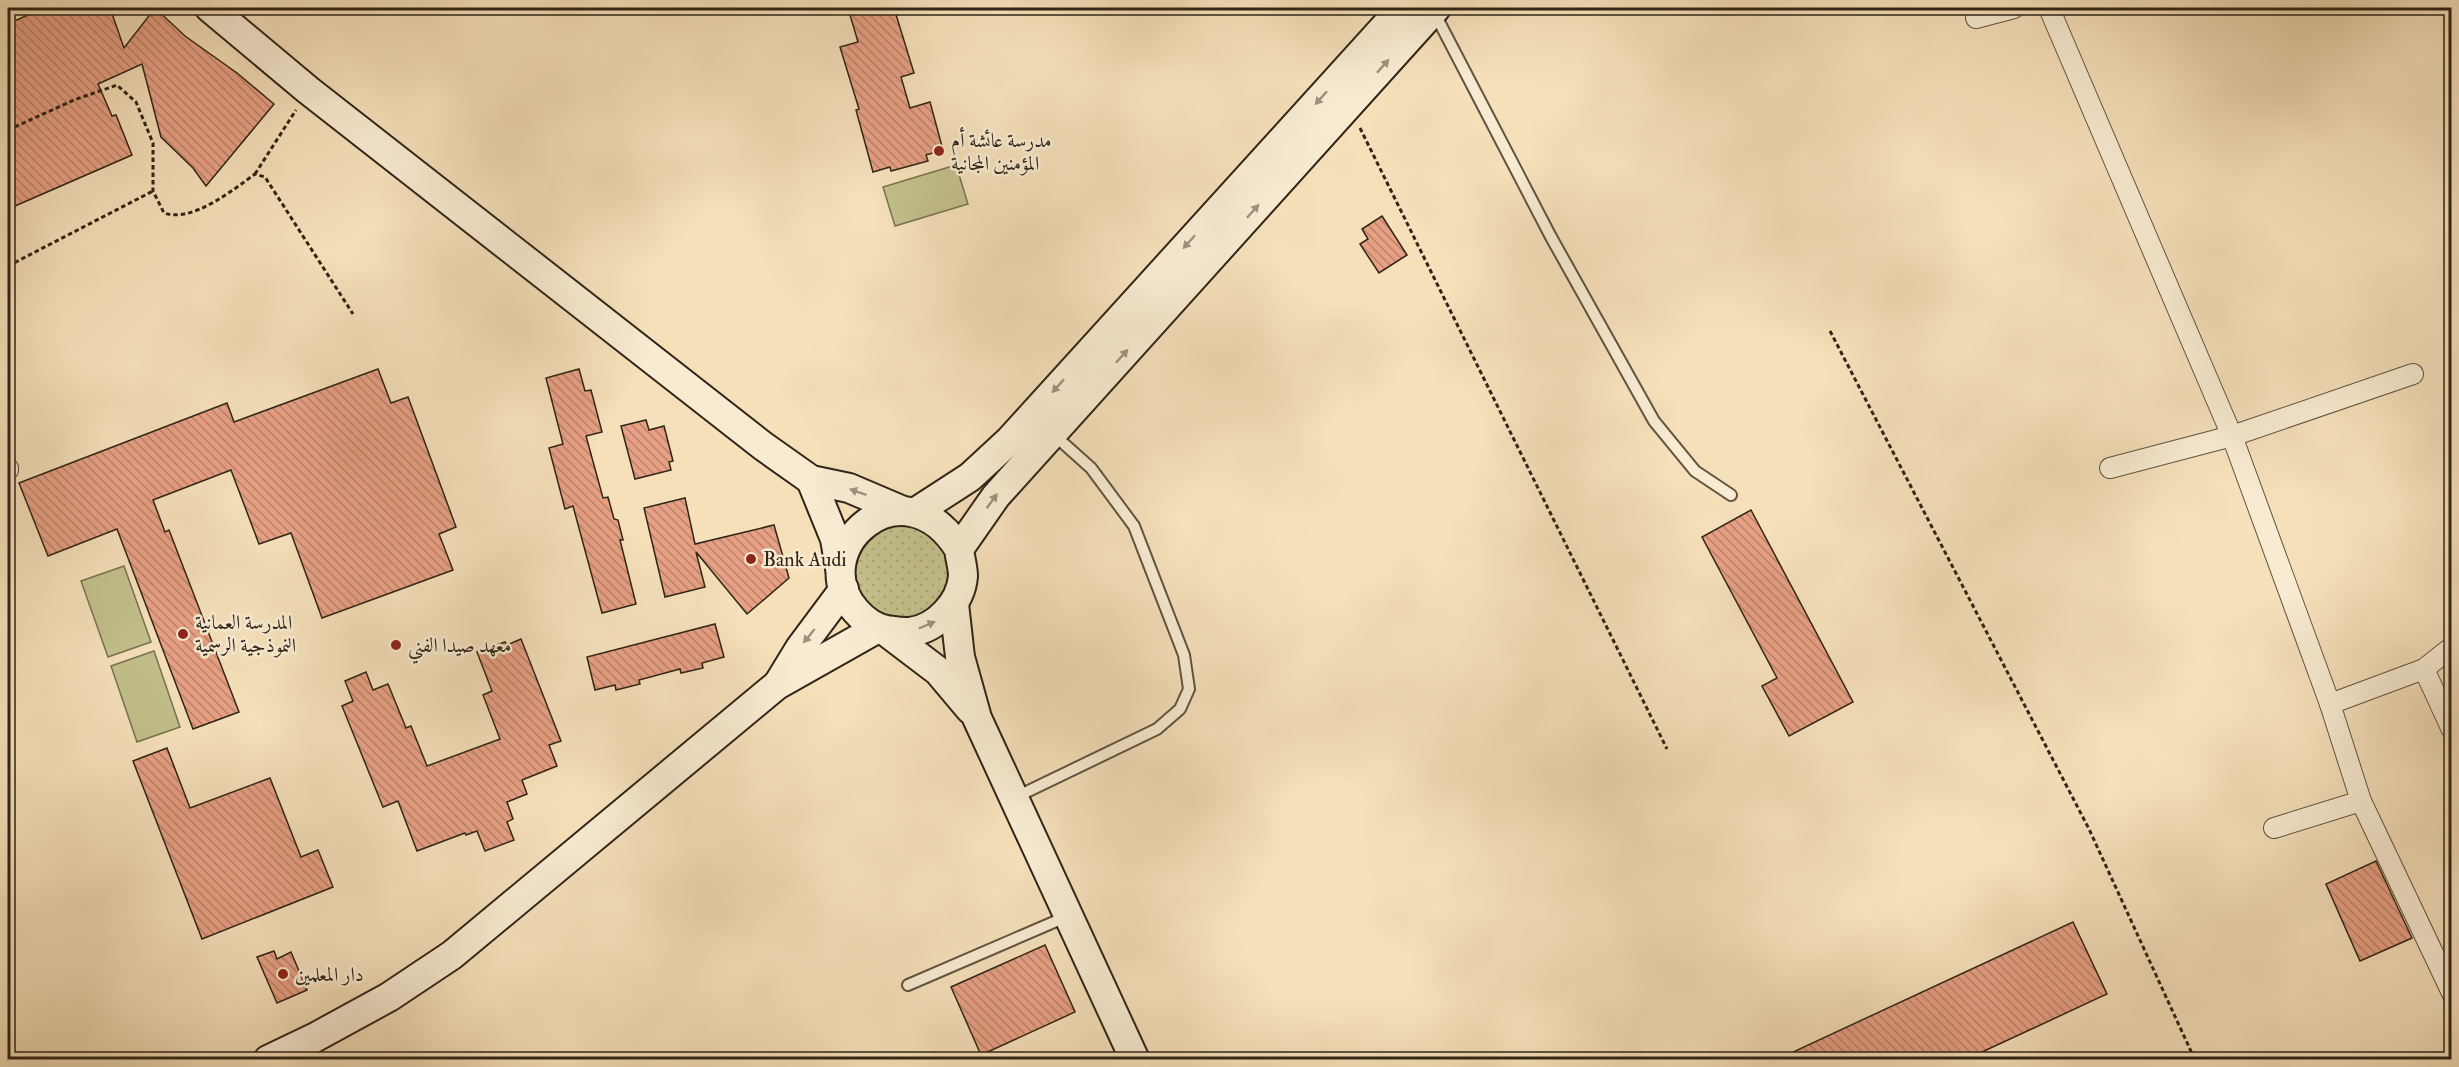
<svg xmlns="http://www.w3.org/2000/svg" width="2459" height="1067" viewBox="0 0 2459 1067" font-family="'IM FELL Double Pica',Amiri,serif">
<defs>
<pattern id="grass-dots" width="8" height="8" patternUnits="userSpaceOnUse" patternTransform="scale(1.5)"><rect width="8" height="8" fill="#c2c08b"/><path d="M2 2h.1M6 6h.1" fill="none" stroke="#a7a577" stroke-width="1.8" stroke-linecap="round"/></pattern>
<pattern id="building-back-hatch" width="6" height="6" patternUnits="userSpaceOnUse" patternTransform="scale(1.5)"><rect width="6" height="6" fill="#e7a084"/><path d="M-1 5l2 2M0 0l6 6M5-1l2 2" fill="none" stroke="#bc826b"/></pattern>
</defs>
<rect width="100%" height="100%" fill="#f5e0ba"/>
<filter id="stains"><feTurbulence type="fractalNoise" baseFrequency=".00333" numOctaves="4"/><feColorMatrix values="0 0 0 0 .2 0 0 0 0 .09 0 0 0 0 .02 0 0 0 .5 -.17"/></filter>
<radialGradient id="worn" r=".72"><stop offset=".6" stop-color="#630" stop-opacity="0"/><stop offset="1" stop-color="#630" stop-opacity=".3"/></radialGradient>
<!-- grass -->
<polygon fill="url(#grass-dots)" stroke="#787251" stroke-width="1.5" points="900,525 916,527 932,536 941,546 947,559 950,571 946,593 918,621 894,624 858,601 851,564 856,550 882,528"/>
<!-- pitch -->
<g fill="#c2c08b" stroke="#787251" stroke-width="1.5">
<polygon points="956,165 968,204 895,226 883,187"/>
<polygon points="124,566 151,642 108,657 81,581"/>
<polygon points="154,651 180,727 137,742 111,666"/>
</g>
<!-- building -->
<g fill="url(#building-back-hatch)" stroke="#2f2417" stroke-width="1.5">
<polygon points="43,8 110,8 124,48 155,8 185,36 237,73 274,104 206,186 193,168 161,137 142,64 98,84 112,116 116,115 132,155 8,209 8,24"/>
<polygon points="848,8 894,8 914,73 901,77 910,108 930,102 943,150 926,155 928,161 891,171 890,167 873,172 856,110 859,109 840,47 858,42"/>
<polygon points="1382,216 1407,255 1379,273 1360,244 1368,239 1362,229"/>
<polygon points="378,369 391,403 408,397 456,527 439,534 453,570 322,618 291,533 259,544 231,470 153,500 165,532 169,530 239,712 193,729 117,529 48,556 19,483 227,403 234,422"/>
<polygon points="579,369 585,391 591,390 602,432 586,436 603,498 608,497 614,519 618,520 623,540 620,540 636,604 602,613 573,506 565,509 549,448 563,444 546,378"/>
<polygon points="646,420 649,430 664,426 673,461 669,462 671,470 635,479 621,426"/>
<polygon points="685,498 695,544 774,525 789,578 747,614 696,552 705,587 665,597 644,508"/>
<polygon points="1751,510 1853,702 1789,736 1762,686 1777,678 1702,537"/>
<polygon points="715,624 724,657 702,663 703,668 681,673 680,669 639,680 640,684 616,690 615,685 595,690 587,657"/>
<polygon points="521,639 561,741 549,745 557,766 522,780 527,794 507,802 513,819 507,822 514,840 485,851 477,831 466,835 465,833 417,851 398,801 383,807 342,706 353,701 345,681 366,672 373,690 388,684 406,728 411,726 427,766 500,739 483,695 492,691 477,652 505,642 507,645"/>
<polygon points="167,748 190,808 270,778 301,857 318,850 333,887 202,939 133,761"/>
<polygon points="2376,861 2412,938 2360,961 2326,884"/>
<polygon points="2073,922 2107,994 1967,1059 1778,1059"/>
<polygon points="1045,945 1075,1012 981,1055 951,987"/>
<polygon points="274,951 277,959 291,952 307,990 277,1003 257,957"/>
</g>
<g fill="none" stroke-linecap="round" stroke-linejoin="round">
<defs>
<g id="lane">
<polyline points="1434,12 1551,237 1654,421 1695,471 1731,495"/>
<polyline points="1014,798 1157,729 1180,709 1189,689 1184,655 1134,526 1091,468 1053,434"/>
<polyline points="908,985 1068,916"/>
</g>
<g id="street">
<polyline points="2049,8 2232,436 2330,704 2361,801"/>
<polyline points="1976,18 2014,8"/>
<polyline points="8,468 8,470"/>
<polyline points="2110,468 2232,436 2413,374"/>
<polyline points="2424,669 2448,650"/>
<polyline points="2330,704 2424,669 2452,730"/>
<polyline points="2274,828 2361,801 2452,993"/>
</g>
<g id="secondary">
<polyline points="210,8 308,90 763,446 811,480 849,488 903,511"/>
<polyline points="811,480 835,539 840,568"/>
<polyline points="916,512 970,477 1010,440 1402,8"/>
<path d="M 959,549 C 903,459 802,550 856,611 C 864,620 875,628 887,630 C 894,631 903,632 910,632 C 936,629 961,603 963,576 C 963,568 960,558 959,549 L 996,496 L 1436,8"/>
<polyline points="954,604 960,657 977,718 1135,1060"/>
<polyline points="884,630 938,671 970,709"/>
<polyline points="778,684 800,648 844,589"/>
<polyline points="268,1060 314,1038 389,997 452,955 777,685 878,628"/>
</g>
</defs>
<!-- lane casing -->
<use href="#lane" stroke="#605340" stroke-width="14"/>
<!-- street casing -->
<use href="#street" stroke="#605340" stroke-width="22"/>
<!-- secondary casing -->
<use href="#secondary" stroke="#2f2417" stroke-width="32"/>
<!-- path -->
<g stroke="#2f2417" stroke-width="3" stroke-dasharray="4.5 3" stroke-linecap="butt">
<polyline points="1360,128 1667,749"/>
<path d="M 8,130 L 74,100 L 117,85 L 136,102 L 153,143 L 153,191 L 164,213 C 192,223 233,190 255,174 L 265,177 L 353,314"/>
<polyline points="255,174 296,110"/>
<polyline points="8,266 153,191"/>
<polyline points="1830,331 2089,829 2195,1060"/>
</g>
<!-- lane -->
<use href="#lane" stroke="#f8ebd2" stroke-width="10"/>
<!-- street -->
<use href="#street" stroke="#f8ebd2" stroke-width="20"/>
<!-- secondary -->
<use href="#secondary" stroke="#f8ebd2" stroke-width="28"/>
</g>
<!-- one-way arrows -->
<defs><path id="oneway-solid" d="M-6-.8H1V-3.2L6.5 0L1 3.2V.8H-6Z" transform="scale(1.5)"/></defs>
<g fill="#9e917e">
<use href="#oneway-solid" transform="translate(1383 66) rotate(-48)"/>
<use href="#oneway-solid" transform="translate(1321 98) rotate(132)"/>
<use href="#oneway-solid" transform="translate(1253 211) rotate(-48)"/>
<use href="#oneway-solid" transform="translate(1189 242) rotate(132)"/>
<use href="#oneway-solid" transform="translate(1122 356) rotate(-48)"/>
<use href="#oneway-solid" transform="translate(1058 386) rotate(132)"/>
<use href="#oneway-solid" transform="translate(858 492) rotate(-161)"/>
<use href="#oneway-solid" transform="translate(992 501) rotate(-54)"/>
<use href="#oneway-solid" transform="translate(927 625) rotate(-23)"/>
<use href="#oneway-solid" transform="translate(809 636) rotate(129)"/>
</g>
<!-- markers -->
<g fill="#8f2418" stroke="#f8ebd2" stroke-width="2">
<circle cx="939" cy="151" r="6"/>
<circle cx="751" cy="559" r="6"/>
<circle cx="183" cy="634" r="6"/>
<circle cx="396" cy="645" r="6"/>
<circle cx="283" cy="974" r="6"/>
</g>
<g text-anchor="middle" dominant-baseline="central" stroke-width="5" stroke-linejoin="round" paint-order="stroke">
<!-- poi labels -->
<g font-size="20" fill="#2f2417" stroke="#f8ebd2" text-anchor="start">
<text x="951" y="140">مدرسة عائشة أم<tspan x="951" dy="23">المؤمنين المجانية</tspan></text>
<text x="763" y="559">Bank Audi</text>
<text x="195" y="622">المدرسة العمانية<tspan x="195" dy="23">النموذجية الرسمية</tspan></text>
<text x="408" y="645">معهد صيدا الفني</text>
<text x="295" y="974">دار المعلمين</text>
</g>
</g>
<!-- margin -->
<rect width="2459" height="1067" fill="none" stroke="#f5e0ba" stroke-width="30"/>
<rect x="9" y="9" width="2441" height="1049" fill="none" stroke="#2f2417" stroke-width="3"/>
<rect x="15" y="15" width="2429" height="1037" fill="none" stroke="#2f2417" stroke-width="1.5"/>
<rect width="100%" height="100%" filter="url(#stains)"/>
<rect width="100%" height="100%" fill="url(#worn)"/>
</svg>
